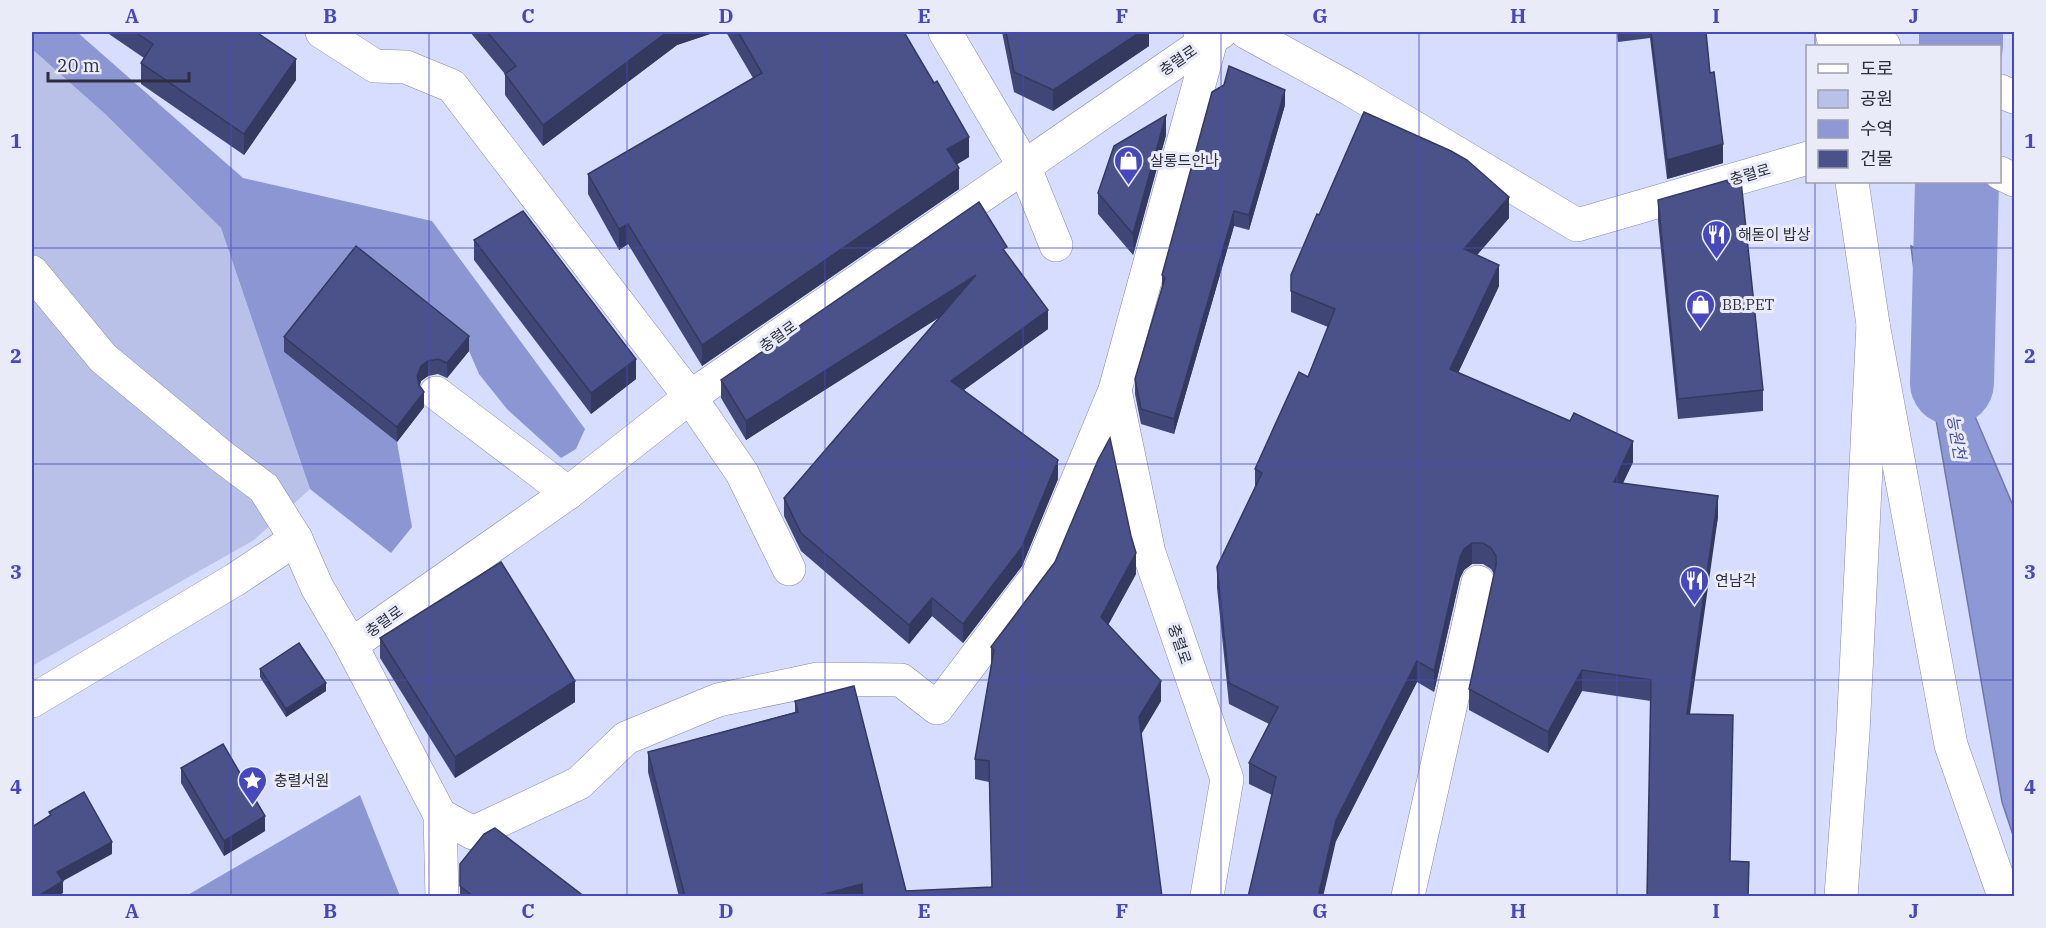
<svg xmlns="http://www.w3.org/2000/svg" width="2046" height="928" viewBox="0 0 2046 928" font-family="'IBM Plex Serif','Noto Sans KR',serif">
<rect width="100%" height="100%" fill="#d6ddfe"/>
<!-- green -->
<polygon fill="#b9c1e9" points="32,49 104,113 221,228 310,489 254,540 32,666"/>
<!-- forest -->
<g fill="#8c96d3">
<polygon points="32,32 77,32 243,178 432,221 585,429 576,449 561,458 507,409 479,374 469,351 284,352 397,442 412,527 391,553 310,489 221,228 104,113 32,49"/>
<polygon points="360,795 400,896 186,896"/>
</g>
<!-- water -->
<polygon fill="#8e98d5" stroke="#7178a7" stroke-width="1.5" points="1911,246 1994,284 1971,407 2014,508 2014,838 2002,802 1924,350"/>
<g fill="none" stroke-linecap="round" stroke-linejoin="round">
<!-- river -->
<g stroke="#8e98d5" stroke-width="84">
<polyline points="1961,46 1961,32"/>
<polyline points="1952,383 1957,182"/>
</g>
<defs>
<g id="minor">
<polyline points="322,32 375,66 406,67 452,86 690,397 742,473 789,569"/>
<polyline points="945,32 1024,166 1056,245"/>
<polyline points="1246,32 1350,89 1577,225 1808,158"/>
<polyline points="1834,37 1884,46"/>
<polyline points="2000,91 2014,97"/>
<polyline points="2000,173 2014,180"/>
<polyline points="32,272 103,358 220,455 264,488 296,539 317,587 351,645 440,815 473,833 579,783 626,738 718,700 818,679 901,680 937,708 1038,575 1115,390 1212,37 1200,32"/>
<polyline points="1115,390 1149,553 1227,779 1207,896"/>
<polyline points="436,393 568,493"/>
<polyline points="351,645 568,493 690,397 1212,37 1220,33"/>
<polyline points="32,701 236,579 296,539"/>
<polyline points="440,815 442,896"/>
<polyline points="1408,896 1478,582"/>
</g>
<g id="major">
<polyline points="1832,32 1835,46"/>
<polyline points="1841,896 1853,733 1873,324 1852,182"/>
</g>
<polyline id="highway" points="1873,324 1951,745 2004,896"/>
</defs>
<!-- minor casing -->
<use href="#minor" stroke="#858aa9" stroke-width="34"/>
<!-- major casing -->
<use href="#major" stroke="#858aa9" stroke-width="34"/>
<!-- highway casing -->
<use href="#highway" stroke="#858aa9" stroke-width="34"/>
<!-- minor -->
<use href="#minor" stroke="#fff" stroke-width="33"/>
<!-- major -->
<use href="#major" stroke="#fff" stroke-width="33"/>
<!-- highway -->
<use href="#highway" stroke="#fff" stroke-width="33"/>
</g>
<!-- wall -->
<g fill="#404776">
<polygon points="106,32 256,32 296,80 244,155 141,84 141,63 144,58"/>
<polygon points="470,32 716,32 677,45 543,146 505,95 505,74"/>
<polygon points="726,32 904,32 969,157 956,165 959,189 702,366 628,244 619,250 588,194 588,174 753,78"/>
<polygon points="1002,32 1149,32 1149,46 1053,111 1014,92"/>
<polygon points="1617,32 1706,32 1710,73 1723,163 1667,179 1650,38 1618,42"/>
<polygon points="1285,105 1249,230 1234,226 1174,434 1141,424 1135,394 1135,379 1162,288 1162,275"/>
<polygon points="1166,135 1133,255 1098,214 1098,193"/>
<polygon points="1658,200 1763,390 1763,411 1678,419 1658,221"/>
<polygon points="1319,215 1509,218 1477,255 1499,286 1458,373 1633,462 1623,483 1718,517 1647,897 1651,701 1582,691 1548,753 1469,710 1469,689 1494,574 1491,569 1483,564 1472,564 1464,570 1460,578 1434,692 1417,682 1336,841 1272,795 1249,784 1249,763 1269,724 1229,704 1217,588 1217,567 1255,488 1255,469 1308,377 1328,327 1291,312 1291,275"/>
<polygon points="474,240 636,379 591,414 474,260"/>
<polygon points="1007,254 1048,329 964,390 1058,479 1022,566 963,643 932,616 909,644 801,551 784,516 784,498 940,317 746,440 721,398 721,380"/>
<polygon points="284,337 469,351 447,378 438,374 428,376 421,381 420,386 424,407 397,442 284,352"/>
<polygon points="1136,574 1108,625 1161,701 1141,734 1162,897 679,897 648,772 648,752 795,712 795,701 906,891 992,887 989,782 975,779 975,759 991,666 991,647"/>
<polygon points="380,638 575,702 455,778 380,658"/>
<polygon points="260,669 326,691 286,717 260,677"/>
<polygon points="181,768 265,831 224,856 181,783"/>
<polygon points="460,864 585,897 460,897"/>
</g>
<!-- shaded-wall -->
<g fill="#343960">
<polygon points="667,32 716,32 677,45 543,146 543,125"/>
<polygon points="1140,32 1149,32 1149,46 1053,111 1053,90"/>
<polygon points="296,59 296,80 244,155 244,134"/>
<polygon points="1285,90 1285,105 1249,230 1249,215"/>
<polygon points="1166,115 1166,135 1133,255 1133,234"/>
<polygon points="969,137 969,157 947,170 947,149"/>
<polygon points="1723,144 1723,163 1667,179 1667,160"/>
<polygon points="959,168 959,189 702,366 702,345"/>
<polygon points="1509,197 1509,218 1464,270 1464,249"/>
<polygon points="1234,211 1234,226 1174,434 1174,419"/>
<polygon points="628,224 628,244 619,250 619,229"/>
<polygon points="1499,265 1499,286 1450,390 1450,369"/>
<polygon points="976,275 976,294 746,440 746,421"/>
<polygon points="1048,310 1048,329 951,399 951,381"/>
<polygon points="469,336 469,351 447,378 447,363"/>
<polygon points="636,359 636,379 591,414 591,393"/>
<polygon points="428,361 428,376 421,381 417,391 417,376 421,366"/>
<polygon points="424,392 424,407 397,442 397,427"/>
<polygon points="1633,441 1633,462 1614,502 1614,482"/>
<polygon points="1058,460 1058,479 1022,566 963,643 963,624"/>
<polygon points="1718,496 1718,517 1687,735 1687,714"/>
<polygon points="1472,543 1472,564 1464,570 1460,578 1434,692 1434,671 1460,557 1464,549"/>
<polygon points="1136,553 1136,574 1101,638 1101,617"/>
<polygon points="932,598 932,616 909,644 909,625"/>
<polygon points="1417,661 1417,682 1336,841 1323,897 1318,897 1336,820"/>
<polygon points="1582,670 1582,691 1548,753 1548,732"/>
<polygon points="575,681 575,702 455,778 455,757"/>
<polygon points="1161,681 1161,701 1139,738 1139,717"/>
<polygon points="326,683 326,691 286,717 286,709"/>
<polygon points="265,816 265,831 224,856 224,841"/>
<polygon points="112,842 112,854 63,881 63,893 57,897 37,897 57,872"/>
<polygon points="862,884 862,897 813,897"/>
</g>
<!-- building -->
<g fill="#4b5289" stroke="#343960" stroke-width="1.5">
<polygon points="135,32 256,32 296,59 244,134 141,63 153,44"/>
<polygon points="487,32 667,32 543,125 505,74 516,66"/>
<polygon points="738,32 904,32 934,83 937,81 969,137 947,149 959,168 702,345 628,224 619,229 588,174 762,73"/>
<polygon points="1006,32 1140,32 1053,90 1014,72"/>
<polygon points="1651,32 1706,32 1710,73 1714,72 1723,144 1667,160"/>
<polygon points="1229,66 1285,90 1249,215 1234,211 1174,419 1141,409 1135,379 1165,278 1162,275 1212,92 1224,85"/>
<polygon points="1364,112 1451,151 1467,160 1509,197 1464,249 1499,265 1450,369 1570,421 1574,413 1633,441 1614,482 1718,496 1687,714 1733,715 1730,861 1749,862 1748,897 1647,897 1651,680 1582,670 1548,732 1469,689 1496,565 1496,556 1491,548 1483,543 1472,543 1464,549 1460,557 1434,671 1417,661 1336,820 1318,897 1248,897 1276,777 1249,763 1278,707 1229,683 1217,567 1262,473 1255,469 1299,372 1308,377 1335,309 1291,291 1291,275 1317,214 1319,215"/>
<polygon points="1166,115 1133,234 1098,193 1114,146"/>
<polygon points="1728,180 1728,183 1741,181 1763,390 1678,399 1658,200"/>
<polygon points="979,202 1007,247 1003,249 1048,310 951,381 1058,460 1022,547 963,624 932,598 909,625 801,533 784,498 976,275 746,421 721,380"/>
<polygon points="523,211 636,359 591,393 474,240"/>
<polygon points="356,246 469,336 447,363 438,359 428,361 421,366 417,376 419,385 424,392 397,427 284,337"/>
<polygon points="1110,438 1131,536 1136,553 1101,617 1161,681 1139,717 1162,897 863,897 862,884 813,897 685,897 648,752 798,712 795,701 854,686 906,891 992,887 989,761 975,759 994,650 991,647 1055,562 1098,460"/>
<polygon points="501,562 575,681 455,757 380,638"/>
<polygon points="299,643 326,683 286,709 260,669"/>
<polygon points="223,744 265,816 224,841 181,768"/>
<polygon points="84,792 112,842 57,872 63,881 37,897 32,897 32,827 51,815 49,812"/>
<polygon points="495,828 585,897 474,897 460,886 460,864 484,834"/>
</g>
<!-- grid -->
<path fill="none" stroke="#4748bd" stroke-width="1.5" stroke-opacity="0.55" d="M 231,32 L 231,896M 429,32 L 429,896M 627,32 L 627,896M 825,32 L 825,896M 1023,32 L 1023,896M 1221,32 L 1221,896M 1419,32 L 1419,896M 1617,32 L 1617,896M 1815,32 L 1815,46M 1815,182 L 1815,896M 32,248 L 2014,248M 32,464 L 2014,464M 32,680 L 2014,680"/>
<!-- icons -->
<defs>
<symbol id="shop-pin" viewBox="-11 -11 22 30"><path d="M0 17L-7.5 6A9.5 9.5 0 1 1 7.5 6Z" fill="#4748bd" stroke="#e9ebf9"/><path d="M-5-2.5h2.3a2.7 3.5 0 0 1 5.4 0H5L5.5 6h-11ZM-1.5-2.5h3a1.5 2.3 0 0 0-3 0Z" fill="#fff"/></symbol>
<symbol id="restaurant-pin" viewBox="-11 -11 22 30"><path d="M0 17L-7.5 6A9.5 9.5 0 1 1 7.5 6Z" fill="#4748bd" stroke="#e9ebf9"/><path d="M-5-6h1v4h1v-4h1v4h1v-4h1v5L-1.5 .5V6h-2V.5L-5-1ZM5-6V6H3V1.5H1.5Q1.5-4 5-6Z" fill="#fff"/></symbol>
<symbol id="sight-pin" viewBox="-11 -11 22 30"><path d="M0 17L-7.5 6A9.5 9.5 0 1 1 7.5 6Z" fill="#4748bd" stroke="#e9ebf9"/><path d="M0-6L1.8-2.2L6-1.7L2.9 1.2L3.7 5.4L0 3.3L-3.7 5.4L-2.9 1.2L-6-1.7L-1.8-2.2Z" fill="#fff"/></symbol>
</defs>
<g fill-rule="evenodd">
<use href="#shop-pin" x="1112" y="144" width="33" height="45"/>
<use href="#restaurant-pin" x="1700" y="218" width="33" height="45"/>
<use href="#shop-pin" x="1684" y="288" width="33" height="45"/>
<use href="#restaurant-pin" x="1678" y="564" width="33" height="45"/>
<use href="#sight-pin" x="236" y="764" width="33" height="45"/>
</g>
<g text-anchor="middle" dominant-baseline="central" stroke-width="6" stroke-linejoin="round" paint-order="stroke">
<!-- street labels -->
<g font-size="15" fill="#2c2e3b" stroke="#e9ebf9">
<text transform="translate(1178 60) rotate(-34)">충렬로</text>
<text transform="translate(1750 174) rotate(-16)">충렬로</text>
<text transform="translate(778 336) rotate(-35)">충렬로</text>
<text transform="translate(384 621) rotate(-35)">충렬로</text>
<text transform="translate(1180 644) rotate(71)">충렬로</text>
</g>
<!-- poi labels -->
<g font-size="15" fill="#2c2e3b" stroke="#e9ebf9" text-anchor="start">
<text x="1150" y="160">살롱드안나</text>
<text x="1738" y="234">해돋이 밥상</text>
<text x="1722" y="304">BB.PET</text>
<text x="1715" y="580">연남각</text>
<text x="274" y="780">충렬서원</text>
</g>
<!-- water labels -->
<g font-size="16" font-style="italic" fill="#484f9a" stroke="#e9ebf9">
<text transform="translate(1957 437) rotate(80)">능원천</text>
</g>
</g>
<!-- border -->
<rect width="2046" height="928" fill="none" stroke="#e9ebf9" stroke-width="66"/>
<!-- legend -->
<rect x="1806" y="45" width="195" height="138" fill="#e9ebf9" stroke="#9d9fad" stroke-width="1.5"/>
<rect x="1818" y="64" width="30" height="9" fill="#ffffff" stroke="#9d9fad" stroke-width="1.5"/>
<text x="1860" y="75" font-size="18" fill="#2c2e3b">도로</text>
<rect x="1818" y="90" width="30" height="18" fill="#b9c1e9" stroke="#9d9fad" stroke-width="1.5"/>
<text x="1860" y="105" font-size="18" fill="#2c2e3b">공원</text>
<rect x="1818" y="120" width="30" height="18" fill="#8e98d5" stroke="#9d9fad" stroke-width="1.5"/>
<text x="1860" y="135" font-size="18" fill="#2c2e3b">수역</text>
<rect x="1818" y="150" width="30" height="18" fill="#4b5289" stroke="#9d9fad" stroke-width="1.5"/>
<text x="1860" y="165" font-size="18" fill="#2c2e3b">건물</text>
<!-- scale -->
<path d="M48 72v9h141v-9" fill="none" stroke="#2c2e3b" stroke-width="3"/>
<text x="57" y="72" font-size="18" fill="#2c2e3b" stroke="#e9ebf9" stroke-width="4.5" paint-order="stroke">20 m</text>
<rect x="33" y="33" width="1980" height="862" fill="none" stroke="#4748bd" stroke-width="2"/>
<g font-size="20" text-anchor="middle" font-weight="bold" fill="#4748bd">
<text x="132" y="23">A</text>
<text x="330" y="23">B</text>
<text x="528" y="23">C</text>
<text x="726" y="23">D</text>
<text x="924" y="23">E</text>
<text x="1122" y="23">F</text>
<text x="1320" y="23">G</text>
<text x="1518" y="23">H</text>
<text x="1716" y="23">I</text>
<text x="1914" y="23">J</text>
<text x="16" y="148">1</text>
<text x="2030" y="148">1</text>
<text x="16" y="363">2</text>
<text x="2030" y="363">2</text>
<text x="16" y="579">3</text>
<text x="2030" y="579">3</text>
<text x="16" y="794">4</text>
<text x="2030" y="794">4</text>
<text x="132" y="918">A</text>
<text x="330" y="918">B</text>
<text x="528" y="918">C</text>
<text x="726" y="918">D</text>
<text x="924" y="918">E</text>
<text x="1122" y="918">F</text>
<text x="1320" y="918">G</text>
<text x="1518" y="918">H</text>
<text x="1716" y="918">I</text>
<text x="1914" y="918">J</text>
</g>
</svg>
